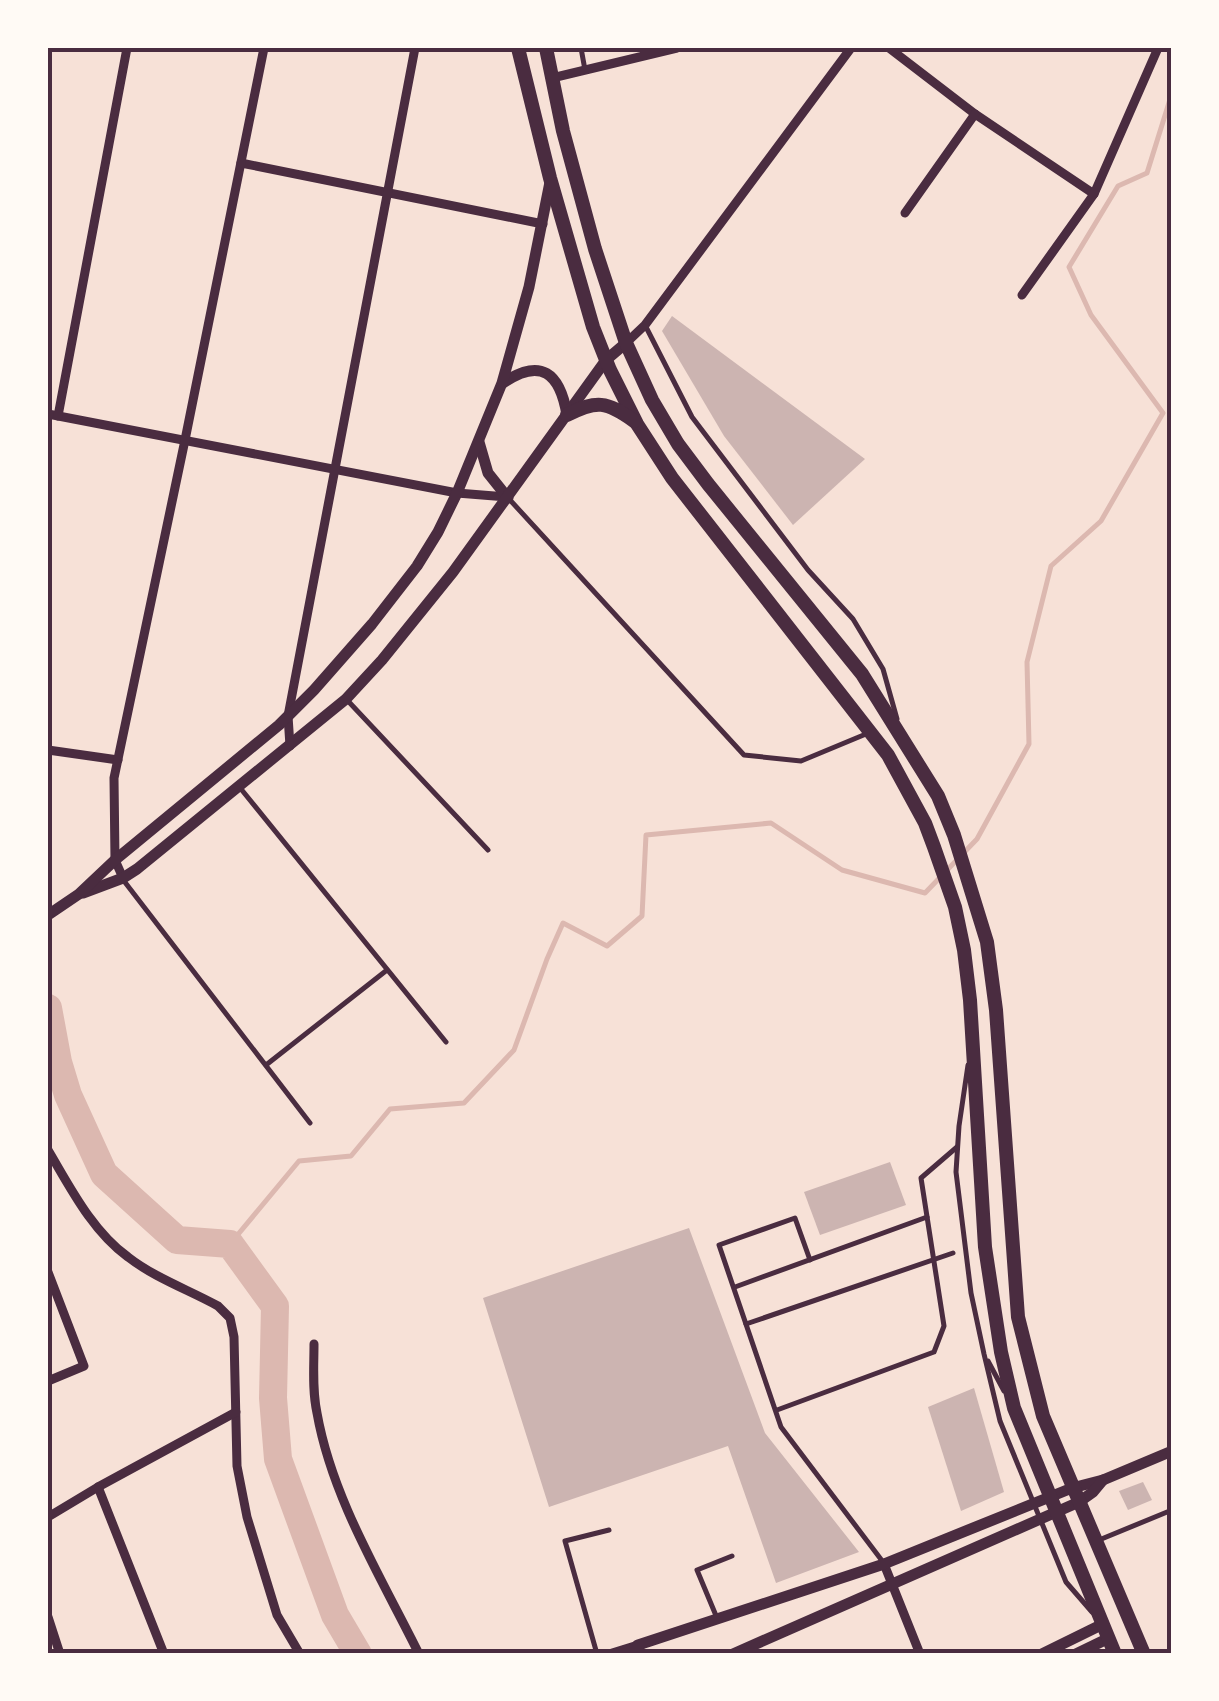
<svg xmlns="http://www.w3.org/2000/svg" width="1219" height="1701" viewBox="0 0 1219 1701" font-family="Georgia,serif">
<rect width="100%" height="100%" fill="#f7e1d7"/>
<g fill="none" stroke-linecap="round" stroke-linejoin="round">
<!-- stream -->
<polyline stroke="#dcb8b0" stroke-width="5" points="230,1244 299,1161 351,1156 390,1109 464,1103 514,1050 547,959 563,923 607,946 642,916 646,835 771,823 842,870 925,893 977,839 1029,744 1027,662 1051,566 1101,521 1163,413 1091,315 1069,267 1118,186 1147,173 1172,93"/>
<!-- river -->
<polyline stroke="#dcb8b0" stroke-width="28" points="48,1008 58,1062 68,1095 104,1174 177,1240 230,1244 275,1306 273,1398 278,1459 335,1615 358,1654"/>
</g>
<!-- building -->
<g fill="#ccb4b1">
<polygon points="672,316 865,459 793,525 724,436 662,331"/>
<polygon points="890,1162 906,1205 820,1235 804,1192"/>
<polygon points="689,1228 765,1433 859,1552 776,1583 728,1446 549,1507 483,1298"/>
<polygon points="974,1388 1004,1492 961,1511 928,1407"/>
<polygon points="1143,1482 1152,1500 1128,1510 1119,1491"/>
</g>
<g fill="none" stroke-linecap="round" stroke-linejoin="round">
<!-- service -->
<g stroke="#4a2c40" stroke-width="5">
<polyline points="581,48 585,70"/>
<polyline points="645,325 692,417 808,570 853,619 883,669 897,719"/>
<polyline points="510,500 744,755 801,761 866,734"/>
<polyline points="348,701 488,850"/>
<polyline points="241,789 446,1042"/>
<polyline points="124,881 310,1123"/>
<polyline points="266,1065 387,970"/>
<polyline points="968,1065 959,1126 956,1172 971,1293 984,1354 1000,1421 1066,1582 1092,1612"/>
<polyline points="810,1260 795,1218 719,1245 781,1427 883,1562"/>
<polyline points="735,1287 927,1217"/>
<polyline points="746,1324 953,1253"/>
<polyline points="988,1361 1004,1391"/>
<polyline points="777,1410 934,1352 944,1326 921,1178 957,1147"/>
<polyline points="1099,1540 1172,1510"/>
<polyline points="717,1618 697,1570 732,1556"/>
<polyline points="597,1654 565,1541 609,1530"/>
</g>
<!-- minor -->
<g stroke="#4a2c40" stroke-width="9">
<polyline points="889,48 975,114 1094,194"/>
<polyline points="552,78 677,48"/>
<polyline points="241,163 543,224"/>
<polyline points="905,213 975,114"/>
<polyline points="1022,295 1094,194 1158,48"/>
<polyline points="626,343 645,325 851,48"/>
<polyline points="48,414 457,493 507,497"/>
<polyline points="58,416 127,48"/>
<polyline points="290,746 288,716 415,48"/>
<polyline points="48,750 118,760"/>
<polyline points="123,878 115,860 114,778 185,440 264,48"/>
<path d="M 48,1150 C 70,1187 92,1231 128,1257 C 155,1278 189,1290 218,1306 L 230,1318 L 234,1337 L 237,1466 L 247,1517 L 277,1615 L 300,1654"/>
<polyline points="48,1272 84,1366 48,1381"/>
<path d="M 314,1344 C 314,1367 312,1390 317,1413 C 332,1498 381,1577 419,1654"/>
<polyline points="98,1487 164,1654"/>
<polyline points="48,1517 98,1487 236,1412"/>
<polyline points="884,1564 920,1654"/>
<polyline points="48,1617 60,1654"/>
<polyline points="609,1654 638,1645"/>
</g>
<!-- tertiary -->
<g stroke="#4a2c40" stroke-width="11">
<path d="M 503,383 C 541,357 560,373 567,415"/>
<polyline points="479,442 488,473 508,498"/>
<polyline points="83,893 123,878 137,869 346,699 382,660 453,572 606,360 626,343"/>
<polyline points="48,915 79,894 115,860 279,725 314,690 372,624 417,566 438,532 457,493 502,383 529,287 550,182"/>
<polyline points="640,1654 638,1645 884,1564 1072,1488 1103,1480 1172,1451"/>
<polyline points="733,1654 1079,1502 1093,1492 1103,1480"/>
<polyline points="1042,1654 1103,1624"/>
<polyline points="1076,1654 1109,1638"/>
</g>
<!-- primary -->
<g stroke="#4a2c40" stroke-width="14">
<polyline points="518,48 550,178 593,327 610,370 637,424 672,478 888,755 925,823 934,847 955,907 964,950 970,1000 985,1247 1001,1352 1014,1408 1115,1654"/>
<polyline points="546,48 563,131 595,249 626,343 652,400 678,444 708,484 862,674 938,796 954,835 987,942 996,1010 1018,1317 1043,1416 1144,1654"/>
<path d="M 567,415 C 597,400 606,401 634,421"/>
</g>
</g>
<!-- border -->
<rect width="1219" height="1701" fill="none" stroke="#fffaf5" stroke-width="100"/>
<rect x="50" y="50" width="1119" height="1601" fill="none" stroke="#4a2c40" stroke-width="4"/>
</svg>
